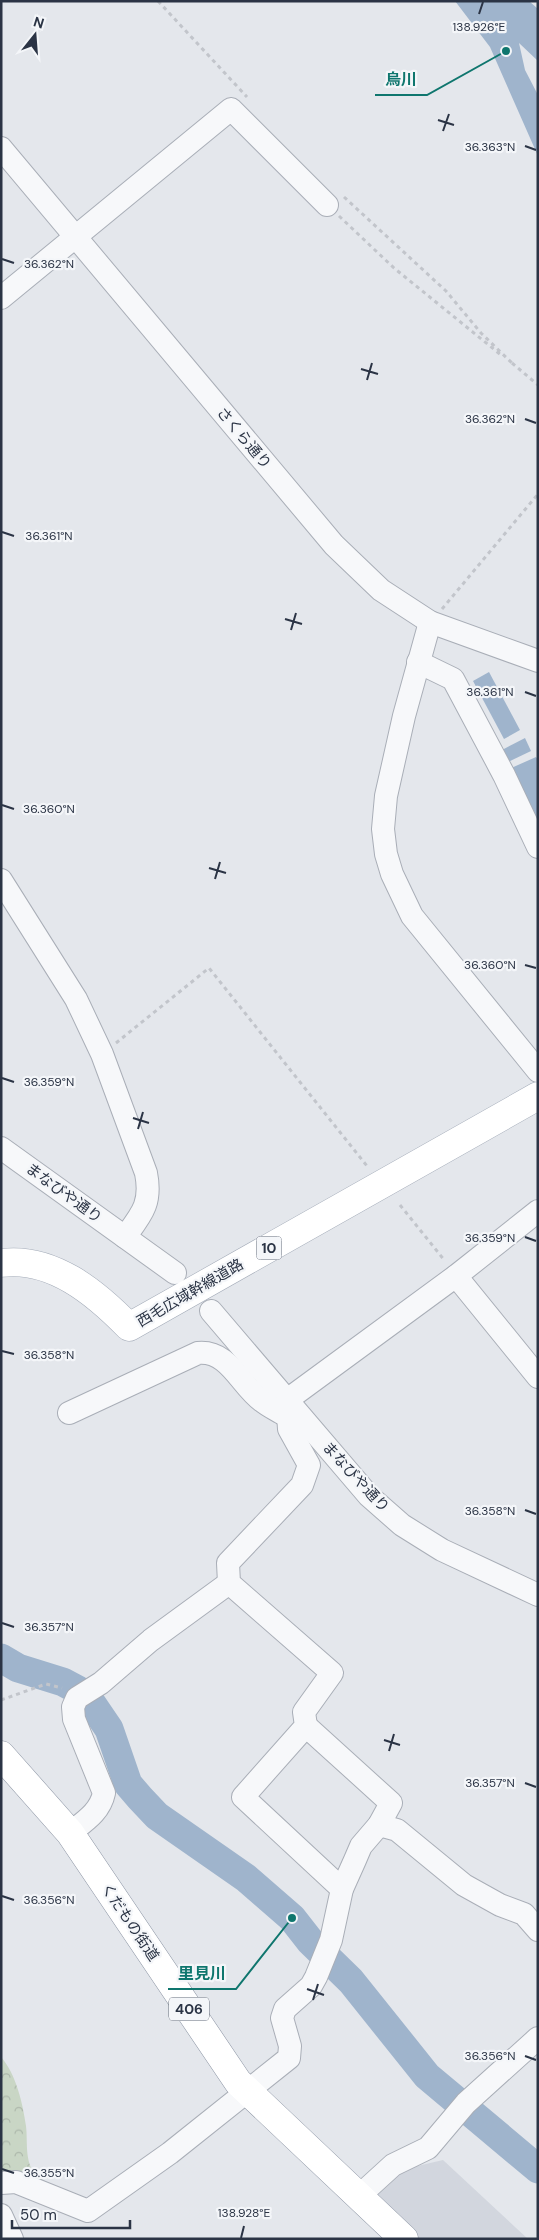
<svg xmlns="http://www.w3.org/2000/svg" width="539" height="2240" viewBox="0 0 539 2240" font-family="'DM Sans','Noto Sans JP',sans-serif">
<defs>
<pattern id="forest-crowns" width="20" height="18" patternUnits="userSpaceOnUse" patternTransform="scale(1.25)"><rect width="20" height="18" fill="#c9d6c5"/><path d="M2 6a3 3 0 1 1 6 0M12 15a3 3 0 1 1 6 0" fill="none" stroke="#adb8ab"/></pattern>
</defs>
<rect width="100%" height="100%" fill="#e4e7ec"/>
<!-- built -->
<polygon fill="#d2d6de" points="443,2160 528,2239 420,2239 372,2193 396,2171"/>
<!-- forest -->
<path fill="url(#forest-crowns)" d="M 1,2057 C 16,2074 23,2104 26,2126 C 28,2141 24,2162 36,2175 C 39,2178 45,2181 49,2183 L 1,2174 Z"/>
<!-- water -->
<g fill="#9fb4cc">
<polygon points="455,1 529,1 538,9 538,61 519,43 525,70 538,95 538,156 490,47"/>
<polygon points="489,672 520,730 504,739 473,681"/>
<polygon points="525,738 531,751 508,762 502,750"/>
<polygon points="536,757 538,760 538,831 509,769"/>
</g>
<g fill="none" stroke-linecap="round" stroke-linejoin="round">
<!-- river -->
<polyline stroke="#9fb4cc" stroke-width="29" points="1,1658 18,1668 63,1682 78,1690 92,1704 109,1729 128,1784 140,1798 157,1816 246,1878 292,1918 310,1941 351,1981 427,2076 538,2169"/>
<defs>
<g id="minor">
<polyline points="1,148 334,545 381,590 430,622 538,661"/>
<polyline points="1,298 231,109 327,205"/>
<polyline points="430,622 404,716 386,796 383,829 386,854 392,874 412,916 538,1071"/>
<polyline points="418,662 453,679 504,775 538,847"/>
<path d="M 1,880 L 76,999 L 102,1054 L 146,1173 C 152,1203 142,1214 125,1237"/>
<polyline points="1,1148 175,1273"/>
<polyline points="456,1276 538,1377"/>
<polyline points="211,1311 369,1496 402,1525 442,1550 538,1595"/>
<path d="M 69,1413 L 198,1353 C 229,1350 240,1385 262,1401 C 269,1407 279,1411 286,1416"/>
<polyline points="379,1825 397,1830 464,1885 500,1905 524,1914 538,1930"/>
<path d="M 70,1833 C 85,1821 100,1812 104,1793 L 74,1719 L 73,1707 L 77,1698 L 101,1683 L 151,1640 L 229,1583"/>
<polyline points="342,1889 243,1797 306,1726 304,1712 332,1673 229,1583 228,1563 302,1485 309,1465 289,1429 287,1400 456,1276 538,1211"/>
<polyline points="1,2183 16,2182 88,2211 170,2153 289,2058 290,2046 282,2018 285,2009 311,1986 316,1977 331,1940 342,1889 355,1860 361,1846 379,1825 391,1803 306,1726"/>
<polyline points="359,2196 393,2165 428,2148 466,2103 538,2038"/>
<polyline points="1,2215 12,2239"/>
</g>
<path id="major" d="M 1,1263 C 52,1256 96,1293 129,1327 L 538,1096"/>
<polyline id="highway" points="1,1755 70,1833 238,2082 404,2239"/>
</defs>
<!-- minor casing -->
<use href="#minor" stroke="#a9aeb7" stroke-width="24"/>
<!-- major casing -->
<use href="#major" stroke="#a3abb8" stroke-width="29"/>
<!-- highway casing -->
<use href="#highway" stroke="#8b94a3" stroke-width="29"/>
<!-- path -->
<g stroke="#c2c5cb" stroke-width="3" stroke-dasharray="4 4" stroke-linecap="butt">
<polyline points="158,1 247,97"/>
<polyline points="344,197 446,291 481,333 514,365"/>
<polyline points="339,216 394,268 501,355"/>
<polyline points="512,363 538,385"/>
<polyline points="442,609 538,494"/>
<polyline points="116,1043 209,968 367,1166"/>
<polyline points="400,1205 445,1261"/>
<polyline points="1,1700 46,1684 62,1688"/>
</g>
<!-- minor -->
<use href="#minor" stroke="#f7f8fa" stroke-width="22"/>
<!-- major -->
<use href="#major" stroke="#fff" stroke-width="28"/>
<!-- highway -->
<use href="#highway" stroke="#fff" stroke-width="28"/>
</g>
<!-- ticks -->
<path fill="none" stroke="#2b3445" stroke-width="2" d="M 479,14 L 483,2M 438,120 L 454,125M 443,131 L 449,114M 525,146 L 536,150M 2,259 L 14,263M 361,369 L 378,374M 367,380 L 372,363M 525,419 L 536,423M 2,532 L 14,536M 285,619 L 302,624M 291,630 L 296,613M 525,692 L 536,696M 2,805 L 14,809M 209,868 L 226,873M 215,879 L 220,862M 525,965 L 536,968M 2,1078 L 14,1082M 133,1118 L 149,1123M 138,1129 L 143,1112M 525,1237 L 536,1241M 2,1351 L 14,1354M 525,1510 L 536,1514M 2,1623 L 14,1627M 384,1740 L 400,1745M 389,1751 L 394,1734M 525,1783 L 536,1787M 2,1896 L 14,1900M 307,1989 L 324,1995M 313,2000 L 318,1984M 525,2056 L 536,2060M 2,2169 L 14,2173M 241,2238 L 244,2226"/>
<g text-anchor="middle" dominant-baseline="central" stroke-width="4.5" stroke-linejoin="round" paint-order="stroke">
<!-- shield labels -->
<g fill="#f4f6f9" stroke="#676e7b" stroke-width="1">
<rect x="256.5" y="1236.5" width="25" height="23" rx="4"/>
<rect x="169" y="1997.5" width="40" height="23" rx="4"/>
</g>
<g font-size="14" font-weight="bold" fill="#2b3445">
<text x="269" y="1248">10</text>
<text x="189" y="2009">406</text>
</g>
<!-- street labels -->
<g font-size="15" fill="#2b3445" stroke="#f4f6f9">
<text transform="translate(244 438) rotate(50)">さくら通り</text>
<text transform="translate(64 1193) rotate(36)">まなびや通り</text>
<text transform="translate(190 1293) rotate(-30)">西毛広域幹線道路</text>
<text transform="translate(356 1477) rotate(47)">まなびや通り</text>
<text transform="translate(130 1922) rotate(56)">くだもの街道</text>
</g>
</g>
<g font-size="12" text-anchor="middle" fill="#2b3445" stroke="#f4f6f9" stroke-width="4.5" stroke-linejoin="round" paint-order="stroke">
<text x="479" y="31">138.926°E</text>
<text x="490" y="151">36.363°N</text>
<text x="49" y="268">36.362°N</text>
<text x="490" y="423">36.362°N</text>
<text x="49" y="540">36.361°N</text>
<text x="490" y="696">36.361°N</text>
<text x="49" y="813">36.360°N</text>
<text x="490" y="969">36.360°N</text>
<text x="49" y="1086">36.359°N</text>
<text x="490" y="1242">36.359°N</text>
<text x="49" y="1359">36.358°N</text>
<text x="490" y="1515">36.358°N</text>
<text x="49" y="1631">36.357°N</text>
<text x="490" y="1787">36.357°N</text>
<text x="49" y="1904">36.356°N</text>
<text x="490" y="2060">36.356°N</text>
<text x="49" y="2177">36.355°N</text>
<text x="244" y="2217">138.928°E</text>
</g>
<!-- callouts -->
<path fill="none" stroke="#0f766e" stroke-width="2" d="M506 51L427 95H375M292 1918L236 1989H168"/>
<g fill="#0f766e" stroke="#f4f6f9" stroke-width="2">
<circle cx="506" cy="51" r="5"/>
<circle cx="292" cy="1918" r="5"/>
</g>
<g font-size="16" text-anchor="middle" font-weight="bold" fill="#0f766e" stroke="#f4f6f9" stroke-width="4.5" stroke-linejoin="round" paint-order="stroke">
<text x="401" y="85">烏川</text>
<text x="202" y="1979">里見川</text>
</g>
<!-- border -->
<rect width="539" height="2240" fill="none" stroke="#2b3445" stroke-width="5"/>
<!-- north arrow -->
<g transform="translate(35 35) rotate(17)" stroke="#f4f6f9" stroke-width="4" paint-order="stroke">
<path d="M0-4L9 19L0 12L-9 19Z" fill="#2b3445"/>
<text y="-8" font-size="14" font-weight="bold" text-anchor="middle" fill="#2b3445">N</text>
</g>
<!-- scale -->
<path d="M12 2220v8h118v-8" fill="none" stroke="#2b3445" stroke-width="2.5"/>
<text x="20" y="2220" font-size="15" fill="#2b3445" stroke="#f4f6f9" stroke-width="4" paint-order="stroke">50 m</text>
</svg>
